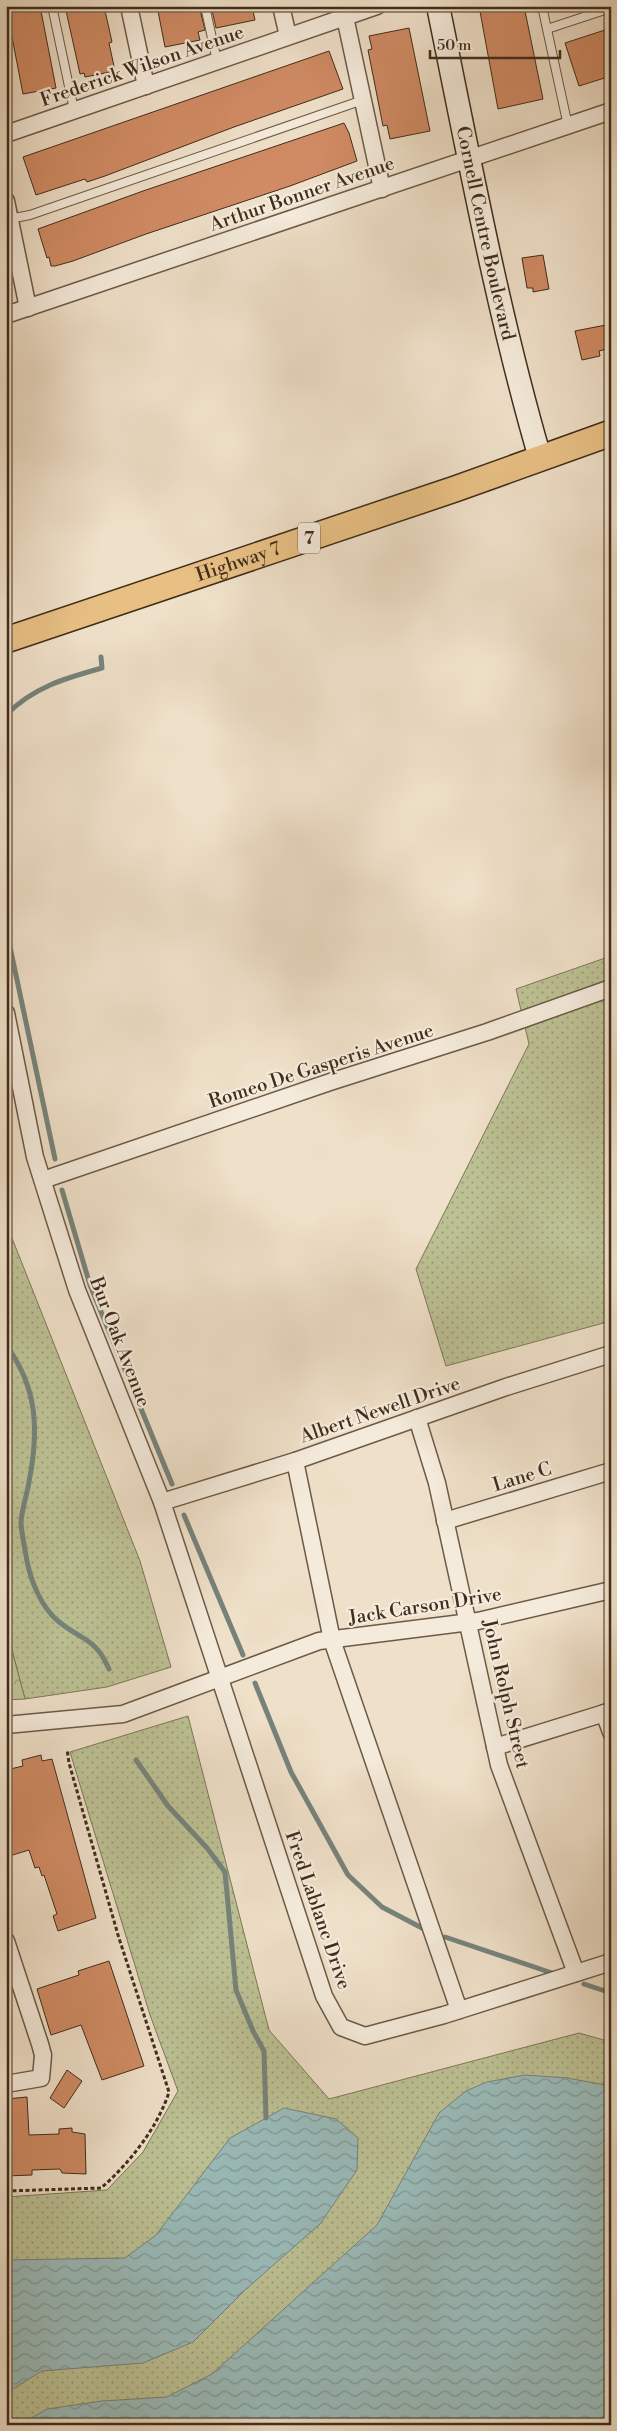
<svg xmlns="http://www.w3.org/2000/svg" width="617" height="2431" viewBox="0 0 617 2431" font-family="'Libre Bodoni',serif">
<defs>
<pattern id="grass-dots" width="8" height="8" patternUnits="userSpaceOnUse" patternTransform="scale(1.25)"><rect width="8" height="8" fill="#bcc194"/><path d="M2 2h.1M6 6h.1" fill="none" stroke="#9a9d78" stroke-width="1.8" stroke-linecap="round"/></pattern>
<pattern id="forest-crowns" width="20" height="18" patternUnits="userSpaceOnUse" patternTransform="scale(1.25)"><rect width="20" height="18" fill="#bcc194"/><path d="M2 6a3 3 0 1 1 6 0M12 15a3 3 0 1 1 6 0" fill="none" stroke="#9a9d78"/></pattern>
<pattern id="water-waves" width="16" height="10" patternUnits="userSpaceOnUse" patternTransform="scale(1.25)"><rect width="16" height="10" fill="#9abcbb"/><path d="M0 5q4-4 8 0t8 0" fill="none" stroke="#7f9997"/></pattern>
</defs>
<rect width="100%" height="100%" fill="#efe0c9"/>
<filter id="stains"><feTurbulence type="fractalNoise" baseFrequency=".004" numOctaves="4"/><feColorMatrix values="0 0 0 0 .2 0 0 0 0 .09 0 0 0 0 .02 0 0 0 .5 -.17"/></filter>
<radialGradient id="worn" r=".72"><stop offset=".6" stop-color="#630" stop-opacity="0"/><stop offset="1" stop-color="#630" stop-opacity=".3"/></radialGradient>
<!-- grass -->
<g fill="url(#grass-dots)" stroke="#7e7758">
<polygon points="611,956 611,1321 446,1366 416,1269 529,1044 516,989"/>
<polygon points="6,1223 140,1561 171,1667 107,1687 25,1699 6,1628"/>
<polygon points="188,1716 269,2030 329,2099 579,2033 611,2042 611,2425 6,2425 6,2197 107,2190 143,2152 178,2091 150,2015 70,1752"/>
</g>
<!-- forest -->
<polygon fill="url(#forest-crowns)" stroke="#7e7758" points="6,1628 25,1699 6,1700"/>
<!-- water -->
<g fill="url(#water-waves)" stroke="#76837b">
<polygon points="525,2075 567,2078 611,2086 611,2425 19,2425 47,2409 102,2401 167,2397 212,2374 377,2225 439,2113 466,2091 487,2082"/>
<polygon points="284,2108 336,2119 358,2138 357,2170 320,2224 245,2290 193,2342 143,2363 42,2371 6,2393 6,2260 125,2258 156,2235 230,2138"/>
</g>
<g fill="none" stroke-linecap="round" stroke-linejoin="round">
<!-- stream -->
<g stroke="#76837b" stroke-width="5">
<path d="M 6,715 C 33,687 66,678 102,668 L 101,657"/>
<polyline points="6,928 55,1159"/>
<polyline points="62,1190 90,1285 172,1484"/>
<path d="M 6,1345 C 38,1388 39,1431 29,1482 C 27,1495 21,1511 21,1524 C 22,1536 25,1549 27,1561 C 31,1582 42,1608 58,1621 C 82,1641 95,1637 109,1669"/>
<polyline points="184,1515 243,1655"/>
<polyline points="255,1683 291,1772 348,1875 382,1907 422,1928"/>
<polyline points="136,1760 168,1806 207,1848 225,1872 236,1990 253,2031 264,2051 266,2118"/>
<polyline points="445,1937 552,1973"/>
<polyline points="584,1984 611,1993"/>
</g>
</g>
<!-- building -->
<g fill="#d08b64" stroke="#402d1b">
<polygon points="6,6 40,6 56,88 23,94"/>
<polygon points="65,6 104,6 112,42 109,43 115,71 85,77 84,73 80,74"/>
<polygon points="157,6 199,6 205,30 198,32 200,40 165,47"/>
<polygon points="211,6 252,6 255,20 216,28"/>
<polygon points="479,6 524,6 543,99 498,109"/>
<polygon points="409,28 430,131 390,139 387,125 383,126 368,50 372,49 369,36"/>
<polygon points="611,28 611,76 579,86 565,43"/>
<polygon points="329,51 343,89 234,127 105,176 87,182 85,179 36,195 23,157"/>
<polygon points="344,123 349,133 357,161 290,186 146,234 73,261 55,266 51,266 49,257 47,258 38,229 143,191"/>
<polygon points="543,255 549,289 533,292 533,288 527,288 522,258"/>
<polygon points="611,324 611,341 605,343 607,349 599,351 600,356 582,360 575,331"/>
<polygon points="41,1755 42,1761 52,1759 96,1918 58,1931 53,1916 57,1914 44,1875 42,1876 39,1867 35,1868 29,1850 6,1857 6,1770 23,1766 22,1760"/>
<polygon points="109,1961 144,2066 102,2080 81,2025 51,2035 37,1989 79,1975 78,1971"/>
<polygon points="67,2070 82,2081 64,2108 50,2098"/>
<polygon points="27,2097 29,2135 59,2134 59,2129 72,2128 72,2132 85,2134 86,2174 62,2173 60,2169 32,2170 32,2175 6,2176 6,2099"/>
</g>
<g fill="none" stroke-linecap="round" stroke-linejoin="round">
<defs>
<g id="lane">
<polyline points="52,6 74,110"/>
<polyline points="205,6 217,61"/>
<polyline points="542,6 568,126"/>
<polyline points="547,29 611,8"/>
<polyline points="9,219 30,215 363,100"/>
</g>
<g id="street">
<polyline points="129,6 146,86"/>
<polyline points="281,6 288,36"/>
<polyline points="345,17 382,189"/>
<polyline points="6,134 377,6"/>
<polyline points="6,201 28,308"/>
<polyline points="6,315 611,111"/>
<polyline points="6,1013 35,1157 77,1290 162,1502 324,1996 341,2027 365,2036 444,2015 611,1962"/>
<polyline points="43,1180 330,1082 487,1032 611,988"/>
<polyline points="417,1418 437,1483 499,1765 576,1973"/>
<polyline points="295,1461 332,1640 459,2010"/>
<polyline points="162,1502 295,1461 506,1387 611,1354"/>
<polyline points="445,1521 611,1471"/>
<polyline points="604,1713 611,1732"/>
<polyline points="6,1725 123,1714 319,1641 478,1621 611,1590"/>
<polyline points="495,1747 611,1711"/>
<polyline points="6,1941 40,2044 43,2055 41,2078 6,2084"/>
</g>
<g id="secondary">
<path id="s1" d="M 438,6 C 469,157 497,310 540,458"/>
</g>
<g id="primary">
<path id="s2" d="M 6,640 L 455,489 L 611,433"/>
</g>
</defs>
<!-- lane casing -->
<use href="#lane" stroke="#6c5a46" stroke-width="10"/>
<!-- street casing -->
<use href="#street" stroke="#6c5a46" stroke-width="19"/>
<!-- secondary casing -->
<use href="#secondary" stroke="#402d1b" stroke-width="25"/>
<!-- primary casing -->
<use href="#primary" stroke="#402d1b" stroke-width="28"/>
<!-- path -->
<path stroke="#402d1b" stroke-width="3" stroke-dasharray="4 2.5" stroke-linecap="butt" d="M 6,2191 L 101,2188 C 129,2164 158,2127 169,2092 L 118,1935 L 69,1763 L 67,1749"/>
<!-- lane -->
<use href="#lane" stroke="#f5ebdc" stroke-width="8"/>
<!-- street -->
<use href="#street" stroke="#f5ebdc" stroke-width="16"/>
<!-- secondary -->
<use href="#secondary" stroke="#f5ebdc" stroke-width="22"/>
<!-- primary -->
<use href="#primary" stroke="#e8c084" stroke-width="25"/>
</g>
<g text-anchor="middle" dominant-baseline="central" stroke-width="4.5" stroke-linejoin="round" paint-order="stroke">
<!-- shield labels -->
<rect fill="#f5ebdc" stroke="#766655" stroke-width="1" x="298" y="522.5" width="22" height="31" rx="4"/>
<g font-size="18" font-weight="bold" fill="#402d1b">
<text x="309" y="538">7</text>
</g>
<!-- street labels -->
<g font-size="19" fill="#402d1b" stroke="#f5ebdc">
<text transform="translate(142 66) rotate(-19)">Frederick Wilson Avenue</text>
<text transform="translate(302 194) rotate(-19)">Arthur Bonner Avenue</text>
<text stroke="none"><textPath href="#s1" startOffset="232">Cornell Centre Boulevard</textPath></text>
<text stroke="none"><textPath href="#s2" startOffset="245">Highway 7</textPath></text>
<text transform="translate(321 1066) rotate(-18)">Romeo De Gasperis Avenue</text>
<text transform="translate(120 1342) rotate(69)">Bur Oak Avenue</text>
<text transform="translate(380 1410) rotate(-19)">Albert Newell Drive</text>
<text transform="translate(522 1477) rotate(-17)">Lane C</text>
<text transform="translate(425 1606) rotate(-9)">Jack Carson Drive</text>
<text transform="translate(506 1694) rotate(77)">John Rolph Street</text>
<text transform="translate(318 1910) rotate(71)">Fred Lablanc Drive</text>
</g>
</g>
<!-- margin -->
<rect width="617" height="2431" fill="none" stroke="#efe0c9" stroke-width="25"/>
<rect x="8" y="8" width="602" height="2416" fill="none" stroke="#402d1b" stroke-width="2.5"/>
<rect x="12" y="12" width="592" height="2406" fill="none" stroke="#402d1b"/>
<!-- scale -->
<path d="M430 50v8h130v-8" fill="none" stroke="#402d1b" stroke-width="2.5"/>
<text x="437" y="50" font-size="15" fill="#402d1b" stroke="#f5ebdc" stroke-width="4" paint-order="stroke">50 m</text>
<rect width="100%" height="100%" filter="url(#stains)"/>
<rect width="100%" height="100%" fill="url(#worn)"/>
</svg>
